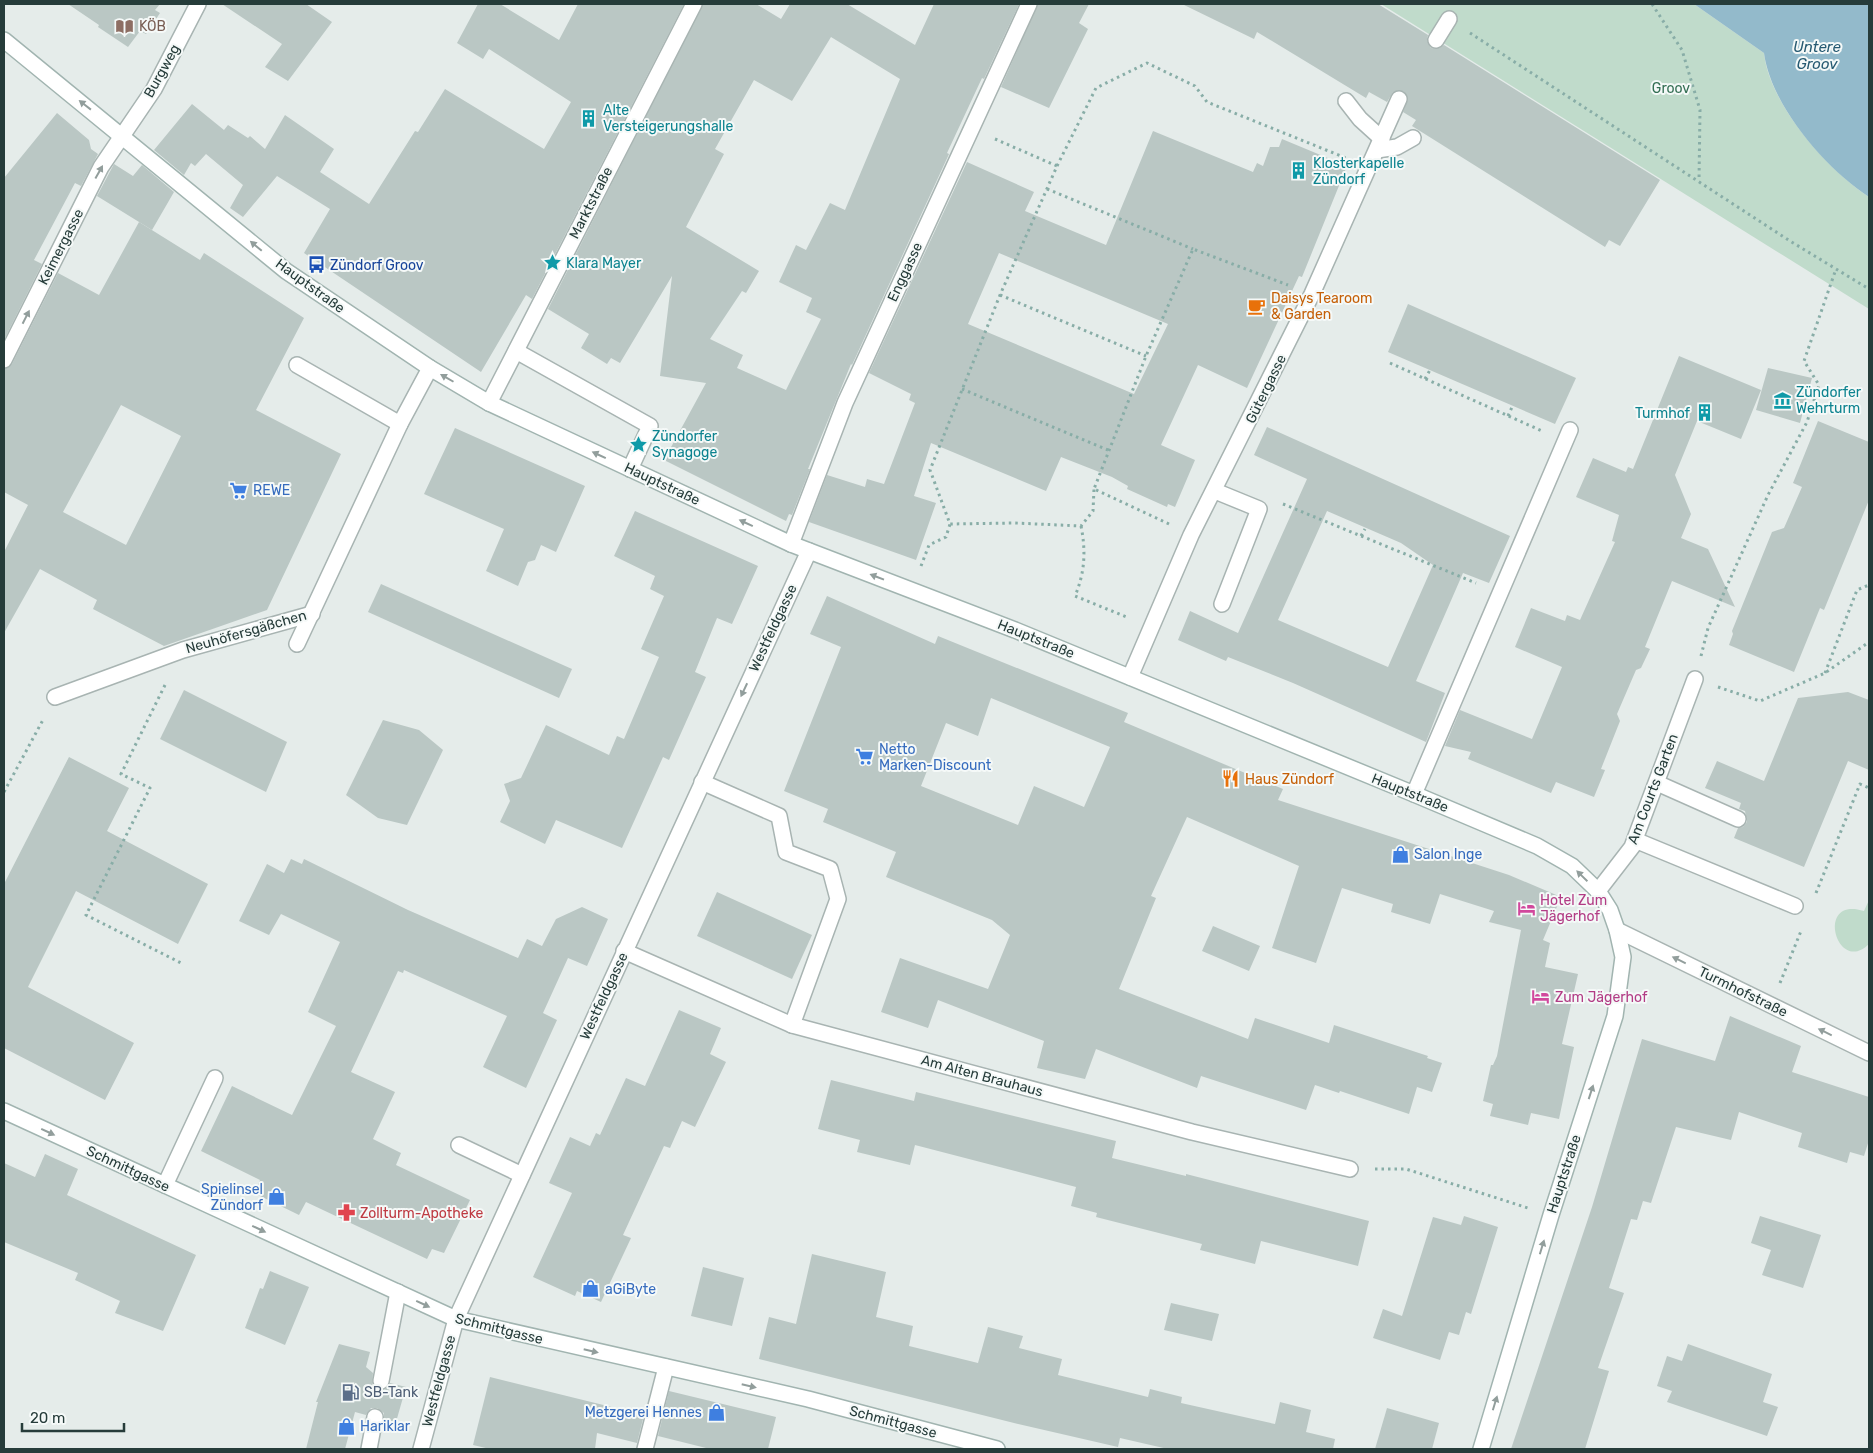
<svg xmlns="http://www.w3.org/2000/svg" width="1873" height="1453" viewBox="0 0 1873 1453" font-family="Rubik,sans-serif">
<rect width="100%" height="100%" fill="#e5ecea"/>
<!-- green -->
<g fill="#c0dbcb">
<path d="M 1381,4 L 1694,4 L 1764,53 C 1769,104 1828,170 1869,197 L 1869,309 Z"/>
<path d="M 1869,900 L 1869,944 C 1837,976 1814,895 1864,911 Z"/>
</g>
<!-- water -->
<path fill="#93bacb" d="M 1694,4 L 1869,4 L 1869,197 C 1826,169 1771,106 1764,53 Z"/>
<!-- building -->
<g fill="#bac7c4" fill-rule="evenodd">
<polygon points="68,4 160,4 155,10 160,13 146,34 140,31 128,47 98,27 99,25"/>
<polygon points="222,4 306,4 332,22 288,81 265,67 282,44"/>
<polygon points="478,4 500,4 559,40 578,4 684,4 532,299 526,295 481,372 304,253 330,209 277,176 243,217 230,208 243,185 206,154 195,166 191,163 184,175 154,150 192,104 224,130 228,125 248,138 250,136 265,149 285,115 334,149 320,172 369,204 415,131 418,132 445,89 544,149 571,102 489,49 483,59 457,43"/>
<path d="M 703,4 L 756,4 L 781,19 L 790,4 L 847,4 L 915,45 L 934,4 L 1019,4 L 984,79 L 982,78 L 947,153 L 949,154 L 852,365 L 851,364 L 808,469 L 810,469 L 792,515 L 789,514 L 786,521 L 664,460 L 706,383 L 660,376 L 672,276 L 620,363 L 611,358 L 607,364 L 581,348 L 589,334 L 548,309 ZM 831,37 L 900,79 L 845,210 L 830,203 L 806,250 L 796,245 L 779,282 L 812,298 L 806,312 L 821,319 L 786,390 L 737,368 L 743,355 L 710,339 L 742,291 L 746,293 L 759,271 L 686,227 L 724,154 L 715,149 L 754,80 L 792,101 Z"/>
<polygon points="1038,4 1089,4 1079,23 1088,29 1049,108 1001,87"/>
<polygon points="1182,4 1378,4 1428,35 1427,40 1431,48 1436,49 1444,45 1660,180 1620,246 1609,240 1605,247 1412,126 1416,120 1403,112 1408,99 1403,91 1393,92 1387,102 1369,92 1366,98 1257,32 1254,39"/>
<polygon points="57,113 89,140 91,149 98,154 81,186 75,183 34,260 42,264 4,340 4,178"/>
<path d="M 1153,131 L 1253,172 L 1257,163 L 1263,166 L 1270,147 L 1279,147 L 1282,139 L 1347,166 L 1302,277 L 1299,276 L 1247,388 L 1198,365 L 1161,445 L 1195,460 L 1175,507 L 1168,504 L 1167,507 L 1127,489 L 1128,486 L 1112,477 L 1061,457 L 1046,491 L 931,443 L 914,496 L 936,503 L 916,560 L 809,522 L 827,475 L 865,487 L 867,479 L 884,484 L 915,403 L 909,400 L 911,394 L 869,373 L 967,162 L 1034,192 L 1025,211 L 1106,245 ZM 999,253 L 1168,324 L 1134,394 L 968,324 Z"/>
<polygon points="114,164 133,176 142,165 174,192 152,230 97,196"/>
<path d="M 139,222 L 200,260 L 204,253 L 304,318 L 256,410 L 341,454 L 267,610 L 164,646 L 93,609 L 97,600 L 40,569 L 4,633 L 4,552 L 28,505 L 4,492 L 4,369 L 12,364 L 58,273 L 99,295 ZM 121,405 L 181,436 L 126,545 L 63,512 Z"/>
<polygon points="1408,304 1576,378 1555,424 1388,352"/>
<polygon points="1679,356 1761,390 1741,439 1697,421 1675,475 1691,514 1681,538 1708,549 1735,607 1672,581 1645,647 1650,649 1641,668 1636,670 1617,714 1620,721 1601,769 1605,770 1594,797 1556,782 1551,793 1468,759 1471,752 1445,746 1460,710 1532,739 1562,667 1515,647 1531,608 1565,621 1567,615 1580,620 1615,542 1612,541 1619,515 1576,497 1593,458 1626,472 1628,467 1633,469"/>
<polygon points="1768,368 1812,378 1800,423 1756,410"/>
<polygon points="1818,421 1869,442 1869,500 1824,610 1820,608 1794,672 1729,645 1733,634 1732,631 1772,532 1784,528 1802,487 1793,483"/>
<path d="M 1267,427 L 1510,536 L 1489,583 L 1463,573 L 1416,681 L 1445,693 L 1426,742 L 1293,683 L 1228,657 L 1226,661 L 1178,640 L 1190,611 L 1238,633 L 1307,479 L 1254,455 ZM 1327,511 L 1401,543 L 1433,565 L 1388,667 L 1278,620 Z"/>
<polygon points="455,428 585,486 556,552 541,545 535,560 528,562 518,586 486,571 504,529 424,494"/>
<polygon points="635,511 758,566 732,624 717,618 695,672 706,677 669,760 663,757 622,848 556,820 545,844 500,822 510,801 504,784 521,778 546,725 609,755 617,736 624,739 659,657 641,649 664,596 650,589 655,576 614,556"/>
<polygon points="381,584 572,669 559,698 368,612"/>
<path d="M 827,596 L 935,644 L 938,636 L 1128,713 L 1124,722 L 1283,789 L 1278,800 L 1509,875 L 1561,897 L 1543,940 L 1550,943 L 1545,967 L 1578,974 L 1562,1044 L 1574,1047 L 1559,1119 L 1531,1113 L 1528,1125 L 1490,1116 L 1493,1104 L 1483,1101 L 1491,1065 L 1493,1065 L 1497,1056 L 1521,930 L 1489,922 L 1494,911 L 1440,894 L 1430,924 L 1391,912 L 1393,904 L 1342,888 L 1316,963 L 1272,948 L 1299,866 L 1187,817 L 1151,896 L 1156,898 L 1119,989 L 1248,1039 L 1255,1018 L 1329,1043 L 1334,1025 L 1428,1056 L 1427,1058 L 1442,1063 L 1432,1092 L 1417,1087 L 1409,1114 L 1340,1091 L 1339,1093 L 1315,1085 L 1306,1110 L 1201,1076 L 1197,1088 L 1096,1049 L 1085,1079 L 1037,1068 L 1044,1041 L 938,1000 L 928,1028 L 881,1012 L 900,958 L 988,989 L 1010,935 L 992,920 L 886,877 L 896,852 L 823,822 L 828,809 L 784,791 L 841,647 L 810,634 ZM 991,698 L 1110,747 L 1084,807 L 1034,786 L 1018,825 L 921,786 L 946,723 L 978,736 Z"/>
<polygon points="184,690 287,742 266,792 160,739"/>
<polygon points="1848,692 1869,700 1869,770 1848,761 1804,867 1734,838 1738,828 1743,827 1747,822 1745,811 1739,809 1741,803 1705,788 1717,761 1764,781 1798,698"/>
<polygon points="383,720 419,730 443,750 407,825 378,818 346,795"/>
<polygon points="69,757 129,788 107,831 208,884 178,944 76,891 28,987 134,1043 105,1100 4,1048 4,884"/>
<polygon points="291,859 302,864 304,859 408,910 518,958 527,939 542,946 556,919 582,907 608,919 587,966 568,958 543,1013 557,1020 526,1088 483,1067 507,1016 404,970 403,973 398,971 351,1072 395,1092 373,1139 401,1153 396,1165 470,1200 444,1253 432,1249 427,1259 306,1202 299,1215 254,1193 260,1180 201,1151 232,1086 292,1115 336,1026 308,1012 340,942 281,914 269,935 239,921 267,864 284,873"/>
<polygon points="717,892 812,935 792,979 697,936"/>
<polygon points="1213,926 1260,946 1249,971 1202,951"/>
<polygon points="679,1010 721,1028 710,1054 726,1062 695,1127 682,1121 670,1148 664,1146 623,1235 631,1238 601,1302 577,1291 575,1296 533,1277 572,1193 549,1183 570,1137 590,1146 596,1133 600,1135 626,1078 645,1086"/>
<polygon points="1730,1016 1801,1046 1792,1072 1869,1097 1869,1140 1864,1156 1850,1152 1847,1163 1798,1147 1802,1133 1739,1112 1731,1140 1676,1127 1651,1203 1643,1201 1637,1220 1631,1219 1609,1288 1624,1293 1598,1368 1609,1371 1585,1449 1511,1449 1592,1207 1642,1039 1715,1061"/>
<polygon points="831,1080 914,1101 916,1092 1116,1141 1112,1158 1186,1176 1186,1174 1369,1221 1358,1266 1261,1241 1255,1264 1200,1250 1202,1244 1096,1217 1097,1213 1071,1206 1076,1187 915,1145 910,1165 857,1152 860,1140 818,1129"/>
<polygon points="45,1154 78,1169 67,1195 196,1255 163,1331 115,1313 120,1301 75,1280 78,1273 4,1242 4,1163 35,1177"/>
<polygon points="1464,1216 1498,1227 1471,1314 1466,1312 1459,1335 1449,1332 1440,1360 1373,1338 1383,1309 1402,1316 1433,1217 1461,1225"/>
<polygon points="1760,1216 1821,1235 1803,1288 1762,1275 1771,1250 1751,1243"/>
<polygon points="812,1254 886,1272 876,1317 913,1326 909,1346 978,1363 988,1327 1023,1336 1019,1348 1062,1359 1058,1375 1148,1397 1150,1389 1182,1397 1181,1403 1275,1424 1280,1402 1311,1410 1306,1432 1335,1439 1333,1449 1168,1449 1120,1438 1118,1447 1014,1423 759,1359 769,1317 796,1324"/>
<polygon points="703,1267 744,1278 732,1326 691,1316"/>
<polygon points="270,1271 309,1287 285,1345 245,1328 260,1288 263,1289"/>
<polygon points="1171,1303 1219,1314 1212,1341 1164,1330"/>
<polygon points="339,1344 370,1352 366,1367 373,1373 372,1384 375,1388 385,1390 390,1383 406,1387 396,1422 384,1419 384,1413 377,1408 371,1408 366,1415 355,1412 345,1449 306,1449 318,1402 316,1402"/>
<polygon points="1688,1344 1772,1374 1763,1402 1778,1407 1767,1436 1667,1402 1672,1391 1657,1386 1667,1356 1682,1361"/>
<polygon points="490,1377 644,1415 637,1443 597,1433 595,1449 490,1449 473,1445"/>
<polygon points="669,1391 776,1417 768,1449 710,1449 658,1436"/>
<polygon points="1387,1408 1439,1423 1432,1449 1375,1449"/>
</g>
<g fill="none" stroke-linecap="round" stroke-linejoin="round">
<defs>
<g id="lane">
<polyline points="1436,40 1449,19"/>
<polyline points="1346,101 1360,119 1382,139"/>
<polyline points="1377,150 1397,147 1413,138"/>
<polyline points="516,351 650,426 630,469"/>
<polyline points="297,365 400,424"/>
<polyline points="1215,491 1259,509 1222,604"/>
<polyline points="297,644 400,424 430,368"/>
<polyline points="55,697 183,650 312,614"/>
<polyline points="702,782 779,816 786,852 830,869 838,899 792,1025"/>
<polyline points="1657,783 1738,819"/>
<polyline points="1414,794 1570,430"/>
<polyline points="1635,840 1795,906"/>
<polyline points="459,1145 522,1175"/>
<polyline points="165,1185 215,1078"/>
<polyline points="381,1381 398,1292"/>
<polyline points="369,1449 375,1417"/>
<polyline points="645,1449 666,1367"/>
</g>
<g id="street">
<polyline points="4,360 101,167 154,89 198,4"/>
<polyline points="489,403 694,4"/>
<polyline points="791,544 845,403 1029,4"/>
<polyline points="1130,677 1191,535 1312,294 1399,99"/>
<polyline points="1598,891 1632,847 1695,679"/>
<polyline points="1617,930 1869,1053"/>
<polyline points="624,951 792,1025 1192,1132 1350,1169"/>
<polyline points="421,1449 456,1319 809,551"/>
</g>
<g id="secondary">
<polyline points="4,40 286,271 430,368 489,403 791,544 1015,630 1414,794 1537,846 1572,866 1598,891 1610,910 1617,930 1623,957 1615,1016 1551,1215 1481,1449"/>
<polyline points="4,1111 456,1319 808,1399 997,1449"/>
</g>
</defs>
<!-- lane casing -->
<use href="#lane" stroke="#a8b4b2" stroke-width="18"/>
<!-- street casing -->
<use href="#street" stroke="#a8b4b2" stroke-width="18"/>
<!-- secondary casing -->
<use href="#secondary" stroke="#a1b4b0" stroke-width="18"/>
<!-- path -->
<g stroke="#88ada7" stroke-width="3" stroke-dasharray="2.5 4" stroke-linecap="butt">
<polyline points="1652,4 1682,50 1700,110 1699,181"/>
<polyline points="1470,33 1790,241 1869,289"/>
<polyline points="995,139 1057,166 1000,295 930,470 950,524 1015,523 1081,526 1093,511 1094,489"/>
<polyline points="1057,166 1096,88 1147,63 1195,86 1207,102 1346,158"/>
<polyline points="1047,189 1193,249"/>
<polyline points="1000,295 1146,356"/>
<polyline points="1390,363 1542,431"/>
<polyline points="1425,379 1430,370"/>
<polyline points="962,389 1108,450"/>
<polyline points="1508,416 1512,407"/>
<polyline points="1283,504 1476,583"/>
<polyline points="1169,524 1094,489 1146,356 1193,249 1288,285"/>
<path d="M 1081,526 C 1086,551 1085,572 1075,596 L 1129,618"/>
<polyline points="1361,536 1365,529"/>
<polyline points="921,566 929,545 946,537 950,524"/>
<polyline points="1701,656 1708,628 1768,495 1807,422 1819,385 1804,361 1836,269"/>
<polyline points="1825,673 1857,590 1869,585"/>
<polyline points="165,685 121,774 150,788 86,915 183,964"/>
<polyline points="1718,687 1760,701 1825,673 1869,642"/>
<polyline points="4,792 44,718"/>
<polyline points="1816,893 1860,784 1869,788"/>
<polyline points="1780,983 1801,931"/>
<polyline points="1375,1169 1406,1169 1528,1208"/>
</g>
<!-- lane -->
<use href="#lane" stroke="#fff" stroke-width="15"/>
<!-- street -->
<use href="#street" stroke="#fff" stroke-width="15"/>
<!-- secondary -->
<use href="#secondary" stroke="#fff" stroke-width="15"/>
</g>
<!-- one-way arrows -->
<defs><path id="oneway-solid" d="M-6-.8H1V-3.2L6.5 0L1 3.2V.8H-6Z" transform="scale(1.25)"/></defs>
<g fill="#929e9c">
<use href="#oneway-solid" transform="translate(85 105) rotate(-142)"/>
<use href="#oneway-solid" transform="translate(99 172) rotate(-61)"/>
<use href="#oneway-solid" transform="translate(256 246) rotate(-140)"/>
<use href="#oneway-solid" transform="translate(26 317) rotate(-63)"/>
<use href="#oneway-solid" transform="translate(447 378) rotate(-150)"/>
<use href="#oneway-solid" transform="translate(599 455) rotate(-155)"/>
<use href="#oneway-solid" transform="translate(746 523) rotate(-155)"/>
<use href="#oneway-solid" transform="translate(877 577) rotate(-159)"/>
<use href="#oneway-solid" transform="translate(744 690) rotate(115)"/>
<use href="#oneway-solid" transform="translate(1582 876) rotate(-136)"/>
<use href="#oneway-solid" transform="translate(1679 960) rotate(-154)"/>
<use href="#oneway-solid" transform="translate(1825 1032) rotate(-154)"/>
<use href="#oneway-solid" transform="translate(1591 1092) rotate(-72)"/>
<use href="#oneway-solid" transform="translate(48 1132) rotate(25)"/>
<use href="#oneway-solid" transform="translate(259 1229) rotate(25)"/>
<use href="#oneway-solid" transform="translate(1542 1247) rotate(-73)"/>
<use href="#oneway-solid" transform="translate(423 1304) rotate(25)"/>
<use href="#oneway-solid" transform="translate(591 1351) rotate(13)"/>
<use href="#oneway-solid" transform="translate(749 1386) rotate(13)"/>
<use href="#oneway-solid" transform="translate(1495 1403) rotate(-73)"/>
</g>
<!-- icons -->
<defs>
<symbol id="library-bare" viewBox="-9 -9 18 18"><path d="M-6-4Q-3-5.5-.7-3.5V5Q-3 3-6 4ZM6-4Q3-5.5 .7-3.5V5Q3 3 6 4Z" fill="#8d6e63" stroke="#f5f9f8" stroke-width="2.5" paint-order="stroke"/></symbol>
<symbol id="building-bare" viewBox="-9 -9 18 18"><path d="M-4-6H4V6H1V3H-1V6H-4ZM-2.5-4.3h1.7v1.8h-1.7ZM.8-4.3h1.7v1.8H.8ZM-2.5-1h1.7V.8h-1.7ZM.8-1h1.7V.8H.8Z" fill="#0f9aa8" stroke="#f5f9f8" stroke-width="2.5" paint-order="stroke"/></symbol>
<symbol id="sight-bare" viewBox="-9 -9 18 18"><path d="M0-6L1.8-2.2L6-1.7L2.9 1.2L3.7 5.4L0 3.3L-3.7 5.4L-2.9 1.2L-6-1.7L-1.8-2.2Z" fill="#0f9aa8" stroke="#f5f9f8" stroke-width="2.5" paint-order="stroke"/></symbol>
<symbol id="bus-bare" viewBox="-9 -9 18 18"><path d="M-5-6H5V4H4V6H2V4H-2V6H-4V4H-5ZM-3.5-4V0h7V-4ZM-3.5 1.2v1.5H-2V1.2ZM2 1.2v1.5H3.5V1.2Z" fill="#1a4fb4" stroke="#f5f9f8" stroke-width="2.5" paint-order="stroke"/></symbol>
<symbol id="cafe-bare" viewBox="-9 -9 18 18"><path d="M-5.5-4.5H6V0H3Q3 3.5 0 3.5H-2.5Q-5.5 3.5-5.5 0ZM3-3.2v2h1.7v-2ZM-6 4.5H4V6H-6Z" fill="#e8710a" stroke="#f5f9f8" stroke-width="2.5" paint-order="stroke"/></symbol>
<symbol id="museum-bare" viewBox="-9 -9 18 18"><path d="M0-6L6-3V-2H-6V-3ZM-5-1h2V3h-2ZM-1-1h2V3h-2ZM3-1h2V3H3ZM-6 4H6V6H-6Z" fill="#0f9aa8" stroke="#f5f9f8" stroke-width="2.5" paint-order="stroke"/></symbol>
<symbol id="supermarket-bare" viewBox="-9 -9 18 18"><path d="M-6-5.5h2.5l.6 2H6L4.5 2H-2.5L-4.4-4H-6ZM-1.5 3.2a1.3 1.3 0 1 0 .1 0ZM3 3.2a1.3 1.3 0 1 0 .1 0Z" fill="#3f7fe0" stroke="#f5f9f8" stroke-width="2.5" paint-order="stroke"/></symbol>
<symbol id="restaurant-bare" viewBox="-9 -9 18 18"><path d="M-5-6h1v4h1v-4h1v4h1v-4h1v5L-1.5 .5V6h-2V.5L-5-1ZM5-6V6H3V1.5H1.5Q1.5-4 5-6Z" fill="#e8710a" stroke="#f5f9f8" stroke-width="2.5" paint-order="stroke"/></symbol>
<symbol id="shop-bare" viewBox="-9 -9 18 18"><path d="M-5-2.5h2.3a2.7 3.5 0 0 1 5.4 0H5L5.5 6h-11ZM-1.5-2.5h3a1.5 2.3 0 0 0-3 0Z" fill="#3f7fe0" stroke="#f5f9f8" stroke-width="2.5" paint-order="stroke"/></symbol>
<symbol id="hotel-bare" viewBox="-9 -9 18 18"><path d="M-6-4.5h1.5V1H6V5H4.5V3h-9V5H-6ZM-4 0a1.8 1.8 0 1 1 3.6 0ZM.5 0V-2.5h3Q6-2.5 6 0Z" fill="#d1479c" stroke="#f5f9f8" stroke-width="2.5" paint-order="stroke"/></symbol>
<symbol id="pharmacy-bare" viewBox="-9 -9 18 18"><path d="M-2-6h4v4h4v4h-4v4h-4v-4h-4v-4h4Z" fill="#e0444e" stroke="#f5f9f8" stroke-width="2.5" paint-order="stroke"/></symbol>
<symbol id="fuel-bare" viewBox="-9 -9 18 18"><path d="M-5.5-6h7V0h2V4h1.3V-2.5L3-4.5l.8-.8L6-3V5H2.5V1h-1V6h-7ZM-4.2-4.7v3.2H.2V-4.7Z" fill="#5c6f8a" stroke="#f5f9f8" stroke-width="2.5" paint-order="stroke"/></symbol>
</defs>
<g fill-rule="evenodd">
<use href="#library-bare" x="112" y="14" width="25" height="25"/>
<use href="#building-bare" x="576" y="106" width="25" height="25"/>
<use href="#building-bare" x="1286" y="158" width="25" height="25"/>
<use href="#sight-bare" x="540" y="250" width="25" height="25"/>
<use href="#bus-bare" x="304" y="252" width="25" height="25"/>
<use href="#cafe-bare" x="1244" y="294" width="25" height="25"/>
<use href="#museum-bare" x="1770" y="388" width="25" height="25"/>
<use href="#building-bare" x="1692" y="400" width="25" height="25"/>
<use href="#sight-bare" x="626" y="432" width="25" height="25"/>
<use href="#supermarket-bare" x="226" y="478" width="25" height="25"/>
<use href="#supermarket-bare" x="852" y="744" width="25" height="25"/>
<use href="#restaurant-bare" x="1218" y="766" width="25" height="25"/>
<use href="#shop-bare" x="1388" y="842" width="25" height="25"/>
<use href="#hotel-bare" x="1514" y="896" width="25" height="25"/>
<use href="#hotel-bare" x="1528" y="984" width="25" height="25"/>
<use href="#shop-bare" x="264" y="1184" width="25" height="25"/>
<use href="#pharmacy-bare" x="334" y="1200" width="25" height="25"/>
<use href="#shop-bare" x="578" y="1276" width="25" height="25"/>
<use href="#fuel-bare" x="338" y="1380" width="25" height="25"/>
<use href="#shop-bare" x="704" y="1400" width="25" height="25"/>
<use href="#shop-bare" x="334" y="1414" width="25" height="25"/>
</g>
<g text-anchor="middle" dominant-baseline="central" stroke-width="4" stroke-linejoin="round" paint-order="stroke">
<!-- education labels -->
<g font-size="14" fill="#785e54" stroke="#f5f9f8" text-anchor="start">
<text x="139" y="26">KÖB</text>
</g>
<!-- street labels -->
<g font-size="14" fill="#263c3a" stroke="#f5f9f8">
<text transform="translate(162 71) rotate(-61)">Burgweg</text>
<text transform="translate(591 203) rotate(-63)">Marktstraße</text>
<text transform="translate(61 247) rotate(-63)">Keimergasse</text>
<text transform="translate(905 272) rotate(-65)">Enggasse</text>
<text transform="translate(310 286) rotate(36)">Hauptstraße</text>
<text transform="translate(1266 389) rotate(-64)">Gütergasse</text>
<text transform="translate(662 484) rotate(25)">Hauptstraße</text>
<text transform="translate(773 628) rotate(-65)">Westfeldgasse</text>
<text transform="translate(246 632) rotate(-16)">Neuhöfersgäßchen</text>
<text transform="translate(1036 639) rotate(22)">Hauptstraße</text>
<text transform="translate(1653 789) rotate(-69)">Am Courts Garten</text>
<text transform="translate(1410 793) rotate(22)">Hauptstraße</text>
<text transform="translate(1743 992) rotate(26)">Turmhofstraße</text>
<text transform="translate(604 996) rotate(-65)">Westfeldgasse</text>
<text transform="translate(982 1076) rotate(15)">Am Alten Brauhaus</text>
<text transform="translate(128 1169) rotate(25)">Schmittgasse</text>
<text transform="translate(1564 1174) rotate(-72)">Hauptstraße</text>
<text transform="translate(499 1329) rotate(14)">Schmittgasse</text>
<text transform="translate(439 1381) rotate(-75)">Westfeldgasse</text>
<text transform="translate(893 1422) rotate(15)">Schmittgasse</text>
</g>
<!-- park labels -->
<g font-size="14" fill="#346f54" stroke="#f5f9f8">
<text x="1671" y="88">Groov</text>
</g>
<!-- culture labels -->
<g font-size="14" fill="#0d838f" stroke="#f5f9f8" text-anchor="start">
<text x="603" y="110">Alte<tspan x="603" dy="16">Versteigerungshalle</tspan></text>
<text x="1313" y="163">Klosterkapelle<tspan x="1313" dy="16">Zündorf</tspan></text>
<text x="566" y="263">Klara Mayer</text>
<text x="1796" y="392">Zündorfer<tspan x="1796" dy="16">Wehrturm</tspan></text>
<text x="1690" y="413" text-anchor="end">Turmhof</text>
<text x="652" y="436">Zündorfer<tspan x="652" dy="16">Synagoge</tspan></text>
</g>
<!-- transit labels -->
<g font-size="14" fill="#164399" stroke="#f5f9f8" text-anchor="start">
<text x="330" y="265">Zündorf Groov</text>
</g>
<!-- food labels -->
<g font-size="14" fill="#c56008" stroke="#f5f9f8" text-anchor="start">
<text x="1271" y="298">Daisys Tearoom<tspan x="1271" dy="16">&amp; Garden</tspan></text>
<text x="1245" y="779">Haus Zündorf</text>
</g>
<!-- shop labels -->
<g font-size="14" fill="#366cbe" stroke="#f5f9f8" text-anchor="start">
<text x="253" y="490">REWE</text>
<text x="879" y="749">Netto<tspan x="879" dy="16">Marken-Discount</tspan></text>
<text x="1414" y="854">Salon Inge</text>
<text x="263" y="1189" text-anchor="end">Spielinsel<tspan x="263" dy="16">Zündorf</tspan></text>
<text x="605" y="1289">aGiByte</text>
<text x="702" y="1412" text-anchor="end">Metzgerei Hennes</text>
<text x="360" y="1426">Hariklar</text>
</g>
<!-- hotel labels -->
<g font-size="14" fill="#b23c85" stroke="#f5f9f8" text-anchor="start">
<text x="1540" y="900">Hotel Zum<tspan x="1540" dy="16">Jägerhof</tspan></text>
<text x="1555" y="997">Zum Jägerhof</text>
</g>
<!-- health labels -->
<g font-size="14" fill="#be3a42" stroke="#f5f9f8" text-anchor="start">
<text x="360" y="1213">Zollturm-Apotheke</text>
</g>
<!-- service labels -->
<g font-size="14" fill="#4e5e75" stroke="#f5f9f8" text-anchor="start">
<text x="364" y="1392">SB-Tank</text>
</g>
<!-- water labels -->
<g font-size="15" font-style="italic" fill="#265a72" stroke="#f5f9f8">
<text x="1817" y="47">Untere<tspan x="1817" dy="17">Groov</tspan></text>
</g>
</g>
<!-- border -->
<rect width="1873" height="1453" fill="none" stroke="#263c3a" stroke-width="10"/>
<!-- scale -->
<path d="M22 1423v8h102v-8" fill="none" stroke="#263c3a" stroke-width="2.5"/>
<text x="30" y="1423" font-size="15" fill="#263c3a" stroke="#f5f9f8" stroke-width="4" paint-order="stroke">20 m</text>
</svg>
